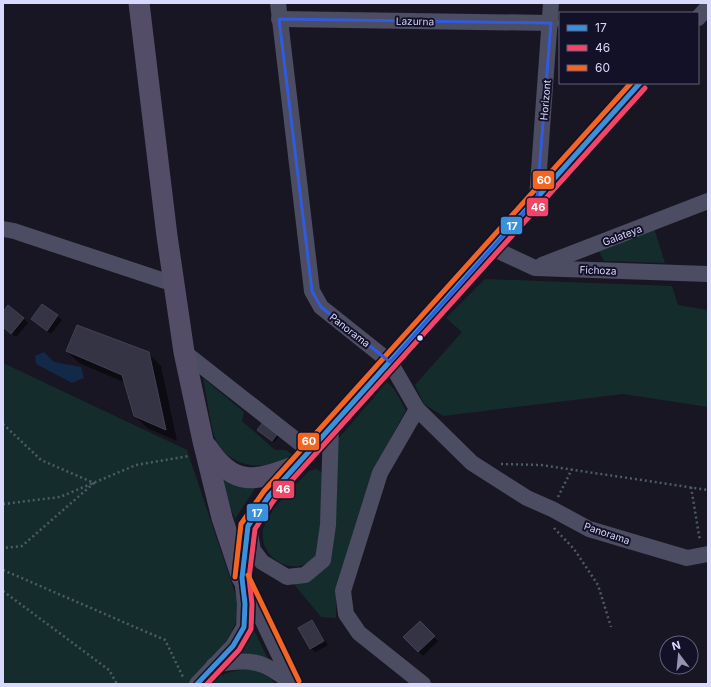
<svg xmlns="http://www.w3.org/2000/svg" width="711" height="687" viewBox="0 0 711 687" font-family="Inter,sans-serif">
<rect width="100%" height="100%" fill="#171622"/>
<!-- green -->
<g fill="#142d2c">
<polygon points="654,228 665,263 604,261 597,247"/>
<polygon points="485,279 672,286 678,305 708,310 708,407 623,394 443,416 424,404 415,385 462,332 446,318"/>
<path d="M 3,363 L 187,450 L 239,605 C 237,637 210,662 189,684 L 3,684 Z"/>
<path d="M 203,378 L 244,412 L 242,421 L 275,450 L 286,450 L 293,455 C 268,473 225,469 214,435 C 209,417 207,397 203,378 Z"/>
<polygon points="387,382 394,389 406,410 375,467 336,594 336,618 321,617 293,583 323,567 338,439"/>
<path d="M 316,469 L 322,472 C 322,492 327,535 318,552 C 302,581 259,562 263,531 C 266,511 296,485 309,471 Z"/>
<polygon points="221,478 258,484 235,519 227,500"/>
<path d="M 249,620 L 269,661 C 255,654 246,653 231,655 Z"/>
<path d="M 255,669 L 271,679 L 275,684 L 211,684 C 222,671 239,670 255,669 Z"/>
</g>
<!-- water -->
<polygon fill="#122947" points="44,352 54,362 81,367 84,378 72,383 36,364 35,356"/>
<!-- shadow -->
<g fill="#0007">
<polygon points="43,305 62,320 51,334 37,323"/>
<polygon points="3,313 24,319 28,323 16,337 3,327"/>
<polygon points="67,351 148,353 161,366 177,441 147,428 135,416 126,383 79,363"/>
<polygon points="260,431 280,435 274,442"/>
<polygon points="312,621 328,645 315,652 311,648"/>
<polygon points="420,623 438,641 423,656 405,637"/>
</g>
<!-- building -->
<g fill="#353444" stroke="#434155">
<polygon points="42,304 58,315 47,331 31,319"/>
<polygon points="8,305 24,318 11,334 3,327 3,312"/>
<polygon points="77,325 149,352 166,430 134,416 122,375 66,351"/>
<polygon points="264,421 279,432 272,441 257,430"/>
<polygon points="312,620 324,641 310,649 298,628"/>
<polygon points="420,621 435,636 418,652 403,637"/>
</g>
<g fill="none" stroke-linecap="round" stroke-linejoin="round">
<!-- path -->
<g stroke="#4d5c68" stroke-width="2.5" stroke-dasharray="2 3" stroke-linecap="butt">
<polyline points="3,424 41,460 94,483 22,546 3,548"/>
<polyline points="501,464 541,465 708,490"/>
<polyline points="691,487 700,541"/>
<polyline points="558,497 572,469"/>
<polyline points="3,504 60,497 136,465 189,456"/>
<polyline points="554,528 574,549 598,585 611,627"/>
<polyline points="3,570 165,640 184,679"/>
<polyline points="3,591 109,670 117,684"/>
</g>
<!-- minor -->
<g stroke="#4c4c62" stroke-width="16">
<polyline points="278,3 312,291 321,307 390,362 417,409 472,463 527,498 552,509 589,529 687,558 708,554"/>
<polyline points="698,18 708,7"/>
<polyline points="279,19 551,23"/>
<polyline points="537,198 551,3"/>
<polyline points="3,229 14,231 174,284"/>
<polyline points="492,248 535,268 708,274"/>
<polyline points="542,265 708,201"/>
<polyline points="184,352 310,451"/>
<polyline points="417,409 380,473 343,591 346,614 359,633 423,684"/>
<polyline points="250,534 253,550 262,562 287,577 305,575 323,560 328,525 331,428"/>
<polyline points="247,588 293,684"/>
<path d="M 214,665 C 250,658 262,660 290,682"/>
<polyline points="197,684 233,646 244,627 245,604 242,578 248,526 269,496 640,83"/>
</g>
<!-- major -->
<g stroke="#534d67" stroke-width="21">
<polyline points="139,3 167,236 184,352 203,441 222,518 242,578"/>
<path d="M 207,447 C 234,488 255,481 296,466"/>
</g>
<defs>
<polyline id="bus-1" points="197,684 233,646 244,627 245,604 242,578 248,526 269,496 640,83"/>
<polyline id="bus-2" points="207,684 239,650 251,629 252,604 249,578 255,529 274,500 645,88"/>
<g id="bus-3">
<polyline points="248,575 299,681"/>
<polyline points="235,577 241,524 264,491 631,83"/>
</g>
</defs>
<!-- bus-1 casing -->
<use href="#bus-1" stroke="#131127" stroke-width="8"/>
<!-- bus-2 casing -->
<use href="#bus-2" stroke="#131127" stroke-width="8"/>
<!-- bus-3 casing -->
<use href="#bus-3" stroke="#131127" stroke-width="8"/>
<!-- bus-1 -->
<use href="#bus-1" stroke="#3a90db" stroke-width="5"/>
<!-- bus-2 -->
<use href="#bus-2" stroke="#f34667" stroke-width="5"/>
<!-- bus-3 -->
<use href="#bus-3" stroke="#f26522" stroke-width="5"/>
</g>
<!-- marked area -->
<path fill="none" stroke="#305cdc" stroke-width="3" stroke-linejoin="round" d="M 279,19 L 551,23 L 537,198 L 390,362 L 321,307 L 312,291 Z"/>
<!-- markers -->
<circle fill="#d9d8fd" stroke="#131127" stroke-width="1.5" cx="420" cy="338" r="3.5"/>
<g text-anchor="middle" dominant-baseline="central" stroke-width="4" stroke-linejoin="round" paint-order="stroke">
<!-- street labels -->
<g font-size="10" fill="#d9d8fd" stroke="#131127">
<text transform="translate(415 21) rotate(1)">Lazurna</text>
<text transform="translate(545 100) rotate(-85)">Horizont</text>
<text transform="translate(622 235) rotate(-21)">Galateya</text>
<text transform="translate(598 270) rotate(2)">Fichoza</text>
<text transform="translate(350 330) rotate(38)">Panorama</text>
<text transform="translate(607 533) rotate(19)">Panorama</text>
</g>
</g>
<g stroke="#131127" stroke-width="1.5">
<rect x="532" y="170" width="23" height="20" rx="4" fill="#f26522"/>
<rect x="526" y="197" width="23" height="20" rx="4" fill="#f34667"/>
<rect x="500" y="216" width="23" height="19" rx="4" fill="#3a90db"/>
<rect x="297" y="432" width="23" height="19" rx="4" fill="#f26522"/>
<rect x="272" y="480" width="23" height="19" rx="4" fill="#f34667"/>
<rect x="246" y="503" width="23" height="19" rx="4" fill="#3a90db"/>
</g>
<g font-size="11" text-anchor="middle" font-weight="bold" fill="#fff">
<text x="544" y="184">60</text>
<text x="538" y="211">46</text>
<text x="512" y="230">17</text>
<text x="309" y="445">60</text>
<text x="283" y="493">46</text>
<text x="257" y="517">17</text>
</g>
<!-- border -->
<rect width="711" height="687" fill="none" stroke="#d9d8fd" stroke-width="8"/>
<!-- legend -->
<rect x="559" y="12" width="140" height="72" fill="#131127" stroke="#62617d"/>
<rect x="567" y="25" width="20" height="6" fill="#3a90db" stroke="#62617d"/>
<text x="595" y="32" font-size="12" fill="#d9d8fd">17</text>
<rect x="567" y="45" width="20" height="6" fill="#f34667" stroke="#62617d"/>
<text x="595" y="52" font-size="12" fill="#d9d8fd">46</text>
<rect x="567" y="65" width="20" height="6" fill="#f26522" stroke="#62617d"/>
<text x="595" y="72" font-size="12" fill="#d9d8fd">60</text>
<!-- north arrow -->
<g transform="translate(679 655) rotate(344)"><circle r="19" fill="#131127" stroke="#62617d"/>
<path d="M0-3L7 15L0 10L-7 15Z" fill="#9594b0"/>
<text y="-6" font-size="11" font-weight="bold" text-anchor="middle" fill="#d9d8fd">N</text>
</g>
</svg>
